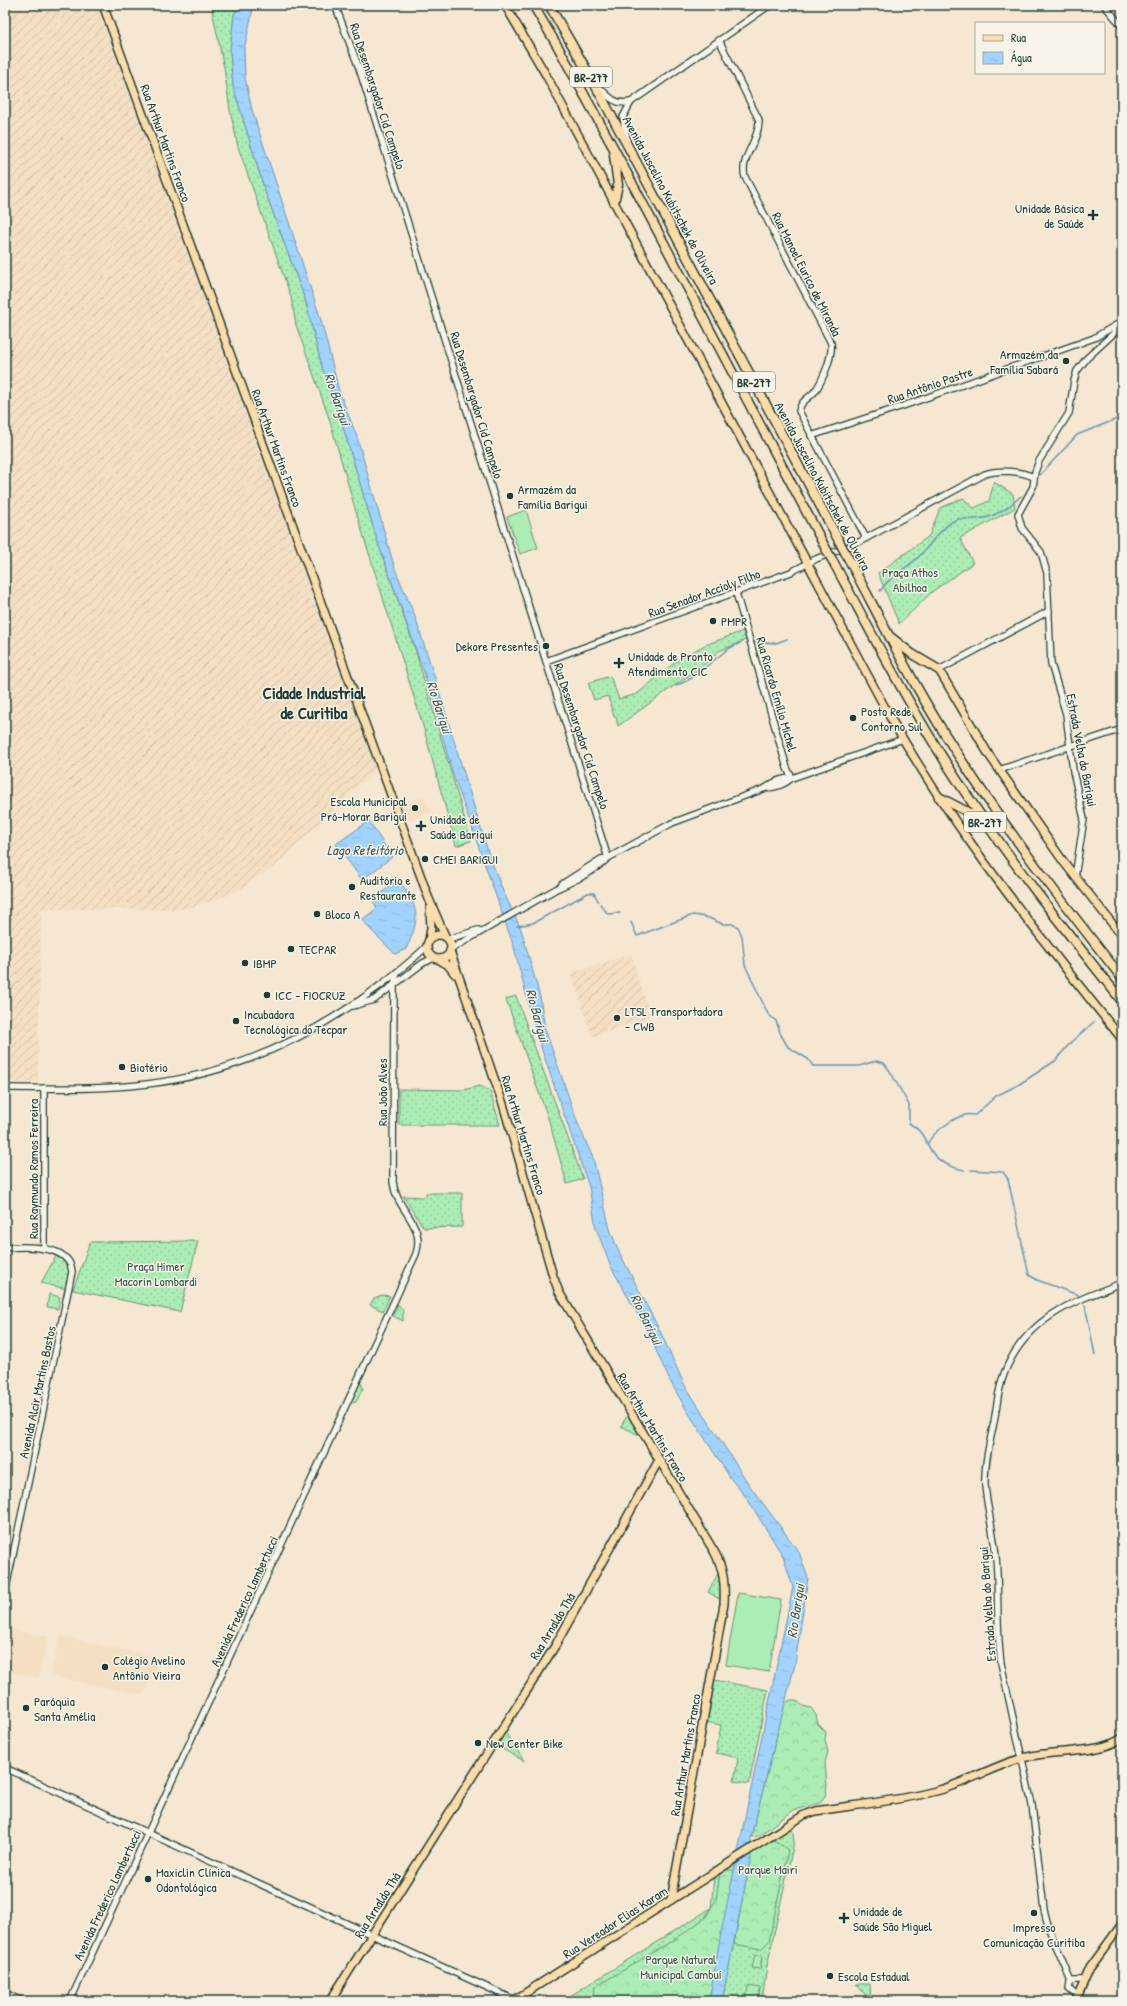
<svg xmlns="http://www.w3.org/2000/svg" width="1127" height="2006" viewBox="0 0 1127 2006" font-family="'Patrick Hand',sans-serif">
<defs>
<pattern id="industrial-furrows" width="10" height="10" patternUnits="userSpaceOnUse"><rect width="10" height="10" fill="#f4dfc3"/><path d="M-1 1l2-2M0 10L10 0M9 11l2-2" fill="none" stroke="#d1c0a8"/></pattern>
<pattern id="grass-dots" width="8" height="8" patternUnits="userSpaceOnUse"><rect width="8" height="8" fill="#acecb5"/><path d="M2 2h.1M6 6h.1" fill="none" stroke="#94cb9c" stroke-width="1.8" stroke-linecap="round"/></pattern>
<pattern id="forest-crowns" width="20" height="18" patternUnits="userSpaceOnUse"><rect width="20" height="18" fill="#acecb5"/><path d="M2 6a3 3 0 1 1 6 0M12 15a3 3 0 1 1 6 0" fill="none" stroke="#94cb9c"/></pattern>
<pattern id="water-ripples" width="26" height="14" patternUnits="userSpaceOnUse"><rect width="26" height="14" fill="#a2d2fe"/><path d="M2 4q2-2 4 0t4 0M15 11q2-2 4 0t4 0" fill="none" stroke="#8bb5da"/></pattern>
</defs>
<rect width="100%" height="100%" fill="#f5e7d2"/>
<filter id="ink" filterUnits="userSpaceOnUse"><feTurbulence type="fractalNoise" baseFrequency=".025" numOctaves="2"/><feDisplacementMap in="SourceGraphic" scale="8" xChannelSelector="R" yChannelSelector="G"/><feConvolveMatrix kernelMatrix="1 2 1 2 8 2 1 2 1" color-interpolation-filters="sRGB"/></filter>
<g filter="url(#ink)">
<!-- built -->
<g fill="#f4dfc3">
<polygon points="423,797 432,811 404,822 398,805"/>
<polygon points="8,1629 48,1637 39,1678 5,1671 5,1648"/>
<polygon points="60,1636 161,1658 143,1695 50,1676"/>
</g>
<!-- industrial -->
<g fill="url(#industrial-furrows)">
<polygon points="5,5 97,5 376,769 279,863 239,890 220,898 194,907 178,909 41,909 38,1082 5,1083"/>
<polygon points="631,954 650,1017 592,1037 571,973"/>
</g>
<!-- grass -->
<g fill="url(#grass-dots)" stroke="#669474">
<polygon points="213,5 239,5 234,15 230,51 233,86 265,191 305,299 322,367 341,420 378,543 415,649 471,841 456,846 423,726 356,512 329,418 296,325 291,297 238,147 230,110 224,68 212,10"/>
<polygon points="994,482 1013,494 1015,508 960,538 973,563 933,591 899,624 878,573 929,536 940,508 963,498 974,508 989,501"/>
<polygon points="743,631 746,640 719,651 699,669 678,683 618,726 616,717 614,717 608,696 594,700 588,683 610,676 619,699 637,694 679,659 705,645"/>
<polygon points="516,996 583,1179 567,1184 549,1121 506,999"/>
<polygon points="480,1086 490,1091 500,1125 399,1125 399,1089 463,1090"/>
<polygon points="426,1193 462,1193 462,1227 424,1228 403,1196 423,1197 426,1196"/>
<polygon points="198,1241 180,1312 73,1290 90,1242"/>
<polygon points="56,1256 67,1263 70,1272 67,1289 41,1283"/>
<polygon points="382,1295 390,1296 383,1311 370,1305 374,1298"/>
<polygon points="398,1304 403,1311 403,1321 393,1316"/>
<polygon points="359,1379 363,1388 356,1402 348,1404"/>
<polygon points="628,1414 641,1436 621,1426"/>
<polygon points="720,1570 721,1600 708,1592"/>
<polygon points="714,1680 768,1690 749,1784 734,1781 738,1758 716,1753 721,1725 706,1722"/>
<polygon points="505,1732 524,1761 497,1746"/>
<polygon points="790,1829 793,1831 794,1842 767,1966 762,2001 722,2001 751,1853"/>
<polygon points="736,1863 709,2001 562,2001 711,1908 714,1876"/>
<polygon points="856,1984 870,1984 871,2001"/>
</g>
<!-- forest -->
<g fill="url(#forest-crowns)" stroke="#669474">
<polygon points="791,1700 796,1700 803,1706 811,1708 816,1715 818,1724 826,1732 825,1740 828,1752 825,1763 827,1786 825,1797 820,1803 794,1810 758,1836 751,1837 785,1703"/>
<polygon points="774,1840 788,1850 769,1941 761,1949 734,1944 751,1853"/>
<polygon points="726,1870 731,1870 734,1872 709,2001 586,2001 592,1997 595,1987 677,1938 705,1918 716,1900 720,1873"/>
</g>
<!-- garden -->
<g fill="#acecb5" stroke="#669474">
<polygon points="526,510 538,548 520,554 507,517"/>
<polygon points="49,1294 60,1297 58,1309 47,1307"/>
<polygon points="738,1593 781,1600 769,1672 726,1665"/>
<polygon points="755,1955 762,1956 760,1969 752,1968"/>
<polygon points="748,1986 760,1988 758,2001 746,2001"/>
</g>
<!-- water -->
<g fill="url(#water-ripples)" stroke="#6e96ad">
<polygon points="239,5 254,5 244,49 245,78 252,110 321,320 339,391 357,437 395,569 414,614 434,675 488,852 503,891 521,929 540,997 545,1029 578,1124 593,1158 610,1229 617,1248 661,1333 684,1384 750,1486 799,1552 808,1578 795,1664 751,1837 751,1856 722,2001 709,2001 721,1933 793,1587 783,1556 746,1497 731,1479 686,1409 670,1381 648,1333 610,1265 596,1228 589,1187 535,1030 514,947 454,777 425,675 378,543 341,420 322,367 305,299 265,191 233,86 230,51 234,15"/>
<polygon points="369,821 392,857 362,880 336,844"/>
<path d="M 400,882 C 420,908 420,920 406,949 L 395,954 L 369,928 L 363,919 L 377,908 L 373,901 L 392,884 Z"/>
</g>
<g fill="none" stroke-linecap="round" stroke-linejoin="round">
<!-- stream -->
<g stroke="#6e96ad" stroke-width="1.5">
<polyline points="1040,475 1077,435 1122,417"/>
<path d="M 880,591 C 891,574 911,567 923,552 C 932,542 943,526 955,520 C 963,517 969,520 976,519 C 995,518 1008,508 1021,496"/>
<polyline points="754,642 776,643 787,639"/>
<polyline points="676,686 692,678 728,649 740,643"/>
<polyline points="600,904 608,914 620,913"/>
<path d="M 631,922 L 637,936 L 693,915 L 706,917 L 723,924 L 732,924 L 738,927 L 742,936 L 745,965 L 768,1014 L 776,1021 L 781,1035 L 788,1047 L 808,1059 L 813,1066 L 859,1066 L 876,1061 L 884,1063 L 890,1071 L 909,1105 L 909,1123 C 924,1132 923,1138 932,1152 C 938,1162 953,1168 964,1170"/>
<polyline points="517,926 533,923 588,893 594,893 598,901"/>
<path d="M 928,1143 C 932,1133 955,1117 965,1115 C 968,1114 972,1115 975,1115 L 996,1096 L 1018,1085 L 1055,1061 L 1071,1042 L 1094,1022"/>
<polyline points="971,1170 1003,1172 1008,1179 1029,1275 1037,1280 1078,1295"/>
<polyline points="1085,1305 1095,1355"/>
</g>
<defs>
<g id="minor">
<polyline points="335,5 359,68 608,858"/>
<polyline points="1104,5 1122,26"/>
<path d="M 719,40 L 759,120 C 760,140 739,158 745,177 L 831,343 C 833,356 823,379 816,390 C 810,398 800,401 799,411 L 866,538"/>
<path d="M 598,86 C 608,96 615,106 631,102"/>
<polyline points="627,140 623,117 631,102 770,5"/>
<polyline points="811,436 903,406 1094,338 1118,324"/>
<polyline points="736,593 787,768 792,778"/>
<path d="M 546,661 L 791,572 L 816,559 L 859,542 L 985,474 C 999,469 1020,471 1034,477"/>
<polyline points="939,670 1049,611"/>
<polyline points="999,770 1122,729"/>
<path d="M 766,788 C 775,788 785,784 792,778 L 903,739"/>
<polyline points="1075,877 1084,819 1073,771 1066,714 1051,664 1047,573 1041,552 1022,528 1018,514 1033,487 1035,472 1039,461 1069,413 1074,381 1077,371 1087,358 1113,334 1122,320"/>
<polyline points="562,884 601,859 608,858"/>
<polyline points="448,939 478,930"/>
<path d="M 451,949 L 556,889 C 574,881 594,872 608,858 L 672,823 L 766,788 C 773,782 783,778 792,778"/>
<polyline points="353,1006 374,1000 423,963 434,958"/>
<path d="M 5,1088 C 52,1088 100,1090 147,1084 C 232,1074 310,1038 378,987 C 395,974 412,961 427,946"/>
<path d="M 5,1248 C 25,1246 70,1244 72,1272 L 5,1593"/>
<polyline points="44,1249 44,1088"/>
<polyline points="5,1768 515,2000"/>
<path d="M 1071,1981 L 1049,1929 L 1044,1910 L 1032,1805 L 1001,1663 C 996,1628 999,1592 996,1557 C 994,1533 987,1509 985,1485 C 984,1464 990,1442 994,1422 C 997,1406 998,1389 1004,1374 C 1025,1319 1071,1302 1122,1283"/>
<polyline points="5,1993 22,2001"/>
<polyline points="1077,1996 1069,1989 1070,1982 1074,1980 1083,1980"/>
<path d="M 70,2001 L 416,1254 C 426,1223 396,1211 393,1182 L 394,986 L 397,972"/>
</g>
<g id="major">
<polyline points="103,5 429,899 445,936"/>
<path d="M 505,5 L 546,75 L 890,717 C 915,760 941,802 970,842 C 1018,910 1070,974 1122,1039"/>
<polyline points="939,670 989,755 1063,861 1122,936"/>
<circle cx="439" cy="947" r="12"/>
<polyline points="429,940 431,928 430,909"/>
<path d="M 450,951 L 503,1104 L 553,1276 L 559,1292 L 715,1553 C 724,1570 725,1585 724,1604 L 671,1900"/>
<polyline points="438,959 448,965 455,974"/>
<polyline points="330,2001 555,1646 659,1460"/>
<path d="M 513,2001 L 804,1815 L 816,1811 C 855,1805 898,1801 936,1791 C 967,1783 996,1764 1027,1757 C 1056,1749 1099,1755 1122,1738"/>
<polyline points="1076,2001 1090,1968 1122,1924"/>
</g>
<g id="highway">
<polyline points="533,5 558,47 613,147 825,547"/>
<polyline points="549,5 593,81 839,541"/>
<polyline points="614,202 618,185 614,155"/>
<path d="M 848,558 C 880,618 910,679 946,736 C 999,821 1060,899 1122,978"/>
<path d="M 835,565 C 875,640 914,715 961,786 C 1010,861 1066,931 1122,1001"/>
<polyline points="892,638 912,654 939,670"/>
<polyline points="939,797 983,820"/>
</g>
</defs>
<!-- minor casing -->
<use href="#minor" stroke="#1f3d34" stroke-width="8"/>
<!-- major casing -->
<use href="#major" stroke="#1f3d34" stroke-width="10"/>
<!-- highway casing -->
<use href="#highway" stroke="#1f3d34" stroke-width="11"/>
<!-- minor -->
<use href="#minor" stroke="#f7f3e8" stroke-width="5.5"/>
<!-- major -->
<use href="#major" stroke="#fcdcab" stroke-width="7"/>
<!-- highway -->
<use href="#highway" stroke="#fcdcab" stroke-width="8"/>
<defs>
<g id="highway-bridge">
<polyline points="839,541 848,558"/>
<polyline points="825,547 835,565"/>
</g>
</defs>
<!-- highway-bridge casing -->
<use href="#highway-bridge" stroke="#1f3d34" stroke-width="11" stroke-linecap="butt"/>
<!-- highway-bridge -->
<use href="#highway-bridge" stroke="#fcdcab" stroke-width="8"/>
</g>
</g>
<!-- markers -->
<g fill="#1f3d34" stroke="#f7f3e8" stroke-width="1.5">
<path d="M1091 209h4v4h4v4h-4v4h-4v-4h-4v-4h4z"/>
<circle cx="1066" cy="361" r="4"/>
<circle cx="510" cy="496" r="4"/>
<circle cx="713" cy="621" r="4"/>
<circle cx="546" cy="646" r="4"/>
<path d="M617 657h4v4h4v4h-4v4h-4v-4h-4v-4h4z"/>
<circle cx="853" cy="718" r="4"/>
<circle cx="415" cy="808" r="4"/>
<path d="M419 820h4v4h4v4h-4v4h-4v-4h-4v-4h4z"/>
<circle cx="425" cy="859" r="4"/>
<circle cx="352" cy="887" r="4"/>
<circle cx="317" cy="914" r="4"/>
<circle cx="291" cy="949" r="4"/>
<circle cx="245" cy="963" r="4"/>
<circle cx="267" cy="995" r="4"/>
<circle cx="617" cy="1018" r="4"/>
<circle cx="236" cy="1021" r="4"/>
<circle cx="122" cy="1067" r="4"/>
<circle cx="105" cy="1667" r="4"/>
<circle cx="26" cy="1708" r="4"/>
<circle cx="478" cy="1743" r="4"/>
<circle cx="148" cy="1879" r="4"/>
<circle cx="1034" cy="1913" r="4"/>
<path d="M842 1912h4v4h4v4h-4v4h-4v-4h-4v-4h4z"/>
<circle cx="830" cy="1976" r="4"/>
</g>
<g text-anchor="middle" dominant-baseline="central" stroke-width="3" stroke-linejoin="round" paint-order="stroke">
<!-- shield labels -->
<g fill="#f7f3e8" stroke="#60746a" stroke-width="1">
<rect x="570" y="67" width="42" height="20" rx="3"/>
<rect x="733" y="372" width="42" height="20" rx="3"/>
<rect x="964" y="812" width="42" height="20" rx="3"/>
</g>
<g font-size="12" font-weight="bold" fill="#1f3d34">
<text x="591" y="77">BR-277</text>
<text x="754" y="382">BR-277</text>
<text x="985" y="822">BR-277</text>
</g>
<!-- street labels -->
<g font-size="13" fill="#1f3d34" stroke="#f7f3e8">
<text transform="translate(378 96) rotate(72)">Rua Desembargador Cid Campelo</text>
<text transform="translate(166 143) rotate(70)">Rua Arthur Martins Franco</text>
<text transform="translate(671 200) rotate(62)">Avenida Juscelino Kubitschek de Oliveira</text>
<text transform="translate(807 274) rotate(63)">Rua Manoel Eurico de Miranda</text>
<text transform="translate(930 385) rotate(-19)">Rua Antônio Pastre</text>
<text transform="translate(477 405) rotate(73)">Rua Desembargador Cid Campelo</text>
<text transform="translate(277 448) rotate(70)">Rua Arthur Martins Franco</text>
<text transform="translate(823 486) rotate(62)">Avenida Juscelino Kubitschek de Oliveira</text>
<text transform="translate(704 593) rotate(-20)">Rua Senador Accioly Filho</text>
<text transform="translate(777 694) rotate(74)">Rua Ricardo Emílio Michel</text>
<text transform="translate(582 736) rotate(72)">Rua Desembargador Cid Campelo</text>
<text transform="translate(1082 750) rotate(79)">Estrada Velha do Barigui</text>
<text transform="translate(382 1092) rotate(-90)">Rua João Alves</text>
<text transform="translate(524 1135) rotate(73)">Rua Arthur Martins Franco</text>
<text transform="translate(33 1169) rotate(-90)">Rua Raymundo Ramos Ferreira</text>
<text transform="translate(37 1392) rotate(-78)">Avenida Alcir Martins Bastos</text>
<text transform="translate(653 1427) rotate(59)">Rua Arthur Martins Franco</text>
<text transform="translate(244 1601) rotate(-65)">Avenida Frederico Lambertucci</text>
<text transform="translate(987 1604) rotate(-94)">Estrada Velha do Barigui</text>
<text transform="translate(552 1626) rotate(-59)">Rua Arnaldo Thá</text>
<text transform="translate(685 1755) rotate(-80)">Rua Arthur Martins Franco</text>
<text transform="translate(107 1895) rotate(-65)">Avenida Frederico Lambertucci</text>
<text transform="translate(377 1905) rotate(-58)">Rua Arnaldo Thá</text>
<text transform="translate(615 1922) rotate(-33)">Rua Vereador Elias Karam</text>
</g>
<!-- poi labels -->
<g font-size="13" fill="#1f3d34" stroke="#f7f3e8" text-anchor="start">
<text x="1084" y="208" text-anchor="end">Unidade Básica<tspan x="1084" dy="15">de Saúde</tspan></text>
<text x="1058" y="354" text-anchor="end">Armazém da<tspan x="1058" dy="15">Família Sabará</tspan></text>
<text x="518" y="489">Armazém da<tspan x="518" dy="15">Família Barigui</tspan></text>
<text x="721" y="621">PMPR</text>
<text x="538" y="646" text-anchor="end">Dekore Presentes</text>
<text x="628" y="656">Unidade de Pronto<tspan x="628" dy="15">Atendimento CIC</tspan></text>
<text x="861" y="711">Posto Rede<tspan x="861" dy="15">Contorno Sul</tspan></text>
<text x="407" y="801" text-anchor="end">Escola Municipal<tspan x="407" dy="15">Pró-Morar Barigui</tspan></text>
<text x="430" y="819">Unidade de<tspan x="430" dy="15">Saúde Barigui</tspan></text>
<text x="433" y="859">CMEI BARIGUI</text>
<text x="360" y="880">Auditório e<tspan x="360" dy="15">Restaurante</tspan></text>
<text x="325" y="914">Bloco A</text>
<text x="299" y="949">TECPAR</text>
<text x="253" y="963">IBMP</text>
<text x="275" y="995">ICC - FIOCRUZ</text>
<text x="625" y="1011">LTSL Transportadora<tspan x="625" dy="15">- CWB</tspan></text>
<text x="244" y="1014">Incubadora<tspan x="244" dy="15">Tecnológica do Tecpar</tspan></text>
<text x="130" y="1067">Biotério</text>
<text x="113" y="1660">Colégio Avelino<tspan x="113" dy="15">Antônio Vieira</tspan></text>
<text x="34" y="1701">Paróquia<tspan x="34" dy="15">Santa Amélia</tspan></text>
<text x="486" y="1743">New Center Bike</text>
<text x="156" y="1872">Maxiclin Clínica<tspan x="156" dy="15">Odontológica</tspan></text>
<text x="853" y="1911">Unidade de<tspan x="853" dy="15">Saúde São Miguel</tspan></text>
<text x="1034" y="1927" text-anchor="middle">Impresso<tspan x="1034" dy="15">Comunicação Curitiba</tspan></text>
<text x="838" y="1976">Escola Estadual</text>
</g>
<!-- park labels -->
<g font-size="13" fill="#345747" stroke="#f7f3e8">
<text x="910" y="572">Praça Athos<tspan x="910" dy="15">Abilhoa</tspan></text>
<text x="156" y="1266">Praça Himer<tspan x="156" dy="15">Macorin Lombardi</tspan></text>
<text x="768" y="1869">Parque Mairi</text>
<text x="681" y="1959">Parque Natural<tspan x="681" dy="15">Municipal Cambuí</tspan></text>
</g>
<!-- water labels -->
<g font-size="14" font-style="italic" fill="#395b5c" stroke="#f7f3e8">
<text transform="translate(338 399) rotate(71)">Rio Barigui</text>
<text transform="translate(440 707) rotate(72)">Rio Barigui</text>
<text x="365" y="849">Lago Refeitório</text>
<text transform="translate(538 1015) rotate(75)">Rio Barigui</text>
<text transform="translate(647 1319) rotate(64)">Rio Barigui</text>
<text transform="translate(795 1611) rotate(-81)">Rio Barigui</text>
</g>
<!-- district labels -->
<g font-size="17" font-weight="bold" fill="#1f3d34" stroke="#f7f3e8">
<text x="314" y="692">Cidade Industrial<tspan x="314" dy="20">de Curitiba</tspan></text>
</g>
</g>
<!-- margin -->
<rect width="1127" height="2006" fill="none" stroke="#f7f3e8" stroke-width="20"/>
<rect x="10" y="10" width="1107" height="1986" fill="none" stroke="#1f3d34" stroke-width="1.5" filter="url(#ink)"/>
<!-- legend -->
<rect x="975" y="22" width="130" height="52" fill="#f7f3e8" stroke="#a1aaa0"/>
<rect x="983" y="35" width="20" height="6" fill="#fcdcab" stroke="#a1aaa0"/>
<text x="1011" y="42" font-size="12" fill="#1f3d34">Rua</text>
<rect x="983" y="52" width="20" height="12" fill="url(#water-ripples)" stroke="#a1aaa0"/>
<text x="1011" y="62" font-size="12" fill="#1f3d34">Água</text>
</svg>
